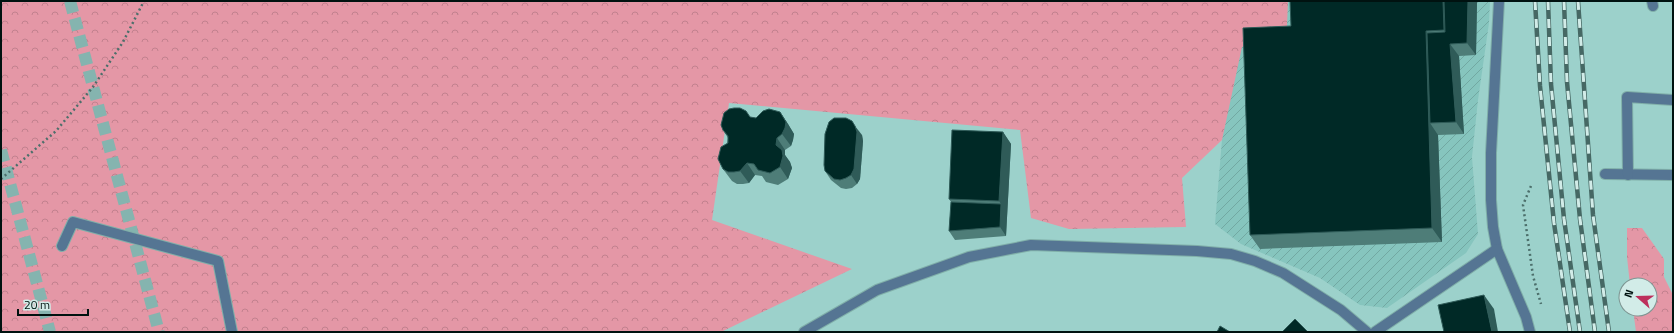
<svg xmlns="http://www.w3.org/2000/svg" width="1674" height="333" viewBox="0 0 1674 333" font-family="'Titillium Web',sans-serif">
<defs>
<pattern id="industrial-furrows" width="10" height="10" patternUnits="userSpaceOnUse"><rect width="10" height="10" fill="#86c5be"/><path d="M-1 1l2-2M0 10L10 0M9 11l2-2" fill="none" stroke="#72a8a2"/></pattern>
<pattern id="forest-crowns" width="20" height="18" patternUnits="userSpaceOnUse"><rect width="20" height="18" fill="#e497a6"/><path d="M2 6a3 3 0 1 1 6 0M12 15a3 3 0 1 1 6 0" fill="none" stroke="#c2818e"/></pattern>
</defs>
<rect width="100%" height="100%" fill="#9cd1cb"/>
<!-- industrial -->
<polygon fill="url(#industrial-furrows)" points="1235,1 1490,1 1489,23 1478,100 1472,157 1478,234 1466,253 1387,308 1360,305 1320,278 1241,244 1215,224 1232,19"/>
<!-- forest -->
<g fill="url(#forest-crowns)">
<polygon points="1,1 1288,1 1287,26 1242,47 1222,140 1182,178 1186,227 1069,229 1031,218 1020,130 729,103 712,220 852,269 721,332 1,332"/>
<polygon points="1627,228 1642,228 1664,259 1664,277 1673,295 1673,332 1636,332 1633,309 1650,309 1650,285 1630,285 1627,257"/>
</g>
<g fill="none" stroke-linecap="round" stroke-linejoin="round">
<!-- highway-tunnel -->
<g stroke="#85b4af" stroke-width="12" stroke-dasharray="12 6" stroke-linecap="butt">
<polyline points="70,1 159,332"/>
<polyline points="1,150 50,332"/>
</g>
<defs>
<g id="minor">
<polyline points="1499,1 1491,153 1491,200 1493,227 1497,249 1526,317 1530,332"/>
<polyline points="1652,1 1653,6"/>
<polyline points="1605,174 1673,175"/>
<polyline points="1628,175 1627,97 1673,100"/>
<polyline points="62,246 73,222 218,261 232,332"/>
<polyline points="804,332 877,290 969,257 1031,245 1197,251 1231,254 1255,261 1283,273 1341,310 1367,332"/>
<polyline points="1375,332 1497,249"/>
</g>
</defs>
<!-- minor casing -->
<use href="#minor" stroke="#80afa9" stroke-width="12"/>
<!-- path -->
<g stroke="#4c6f6b" stroke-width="2.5" stroke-dasharray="2 3" stroke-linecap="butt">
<polyline points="1,179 56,131 93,87 123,42 144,1"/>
<polyline points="1531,186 1523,205 1533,276 1541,304"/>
</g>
<!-- minor -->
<use href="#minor" stroke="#557593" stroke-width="10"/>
<defs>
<g id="rail">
<polyline points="1535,1 1540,86 1554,223 1570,332"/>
<polyline points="1548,1 1551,84 1564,219 1580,332"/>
<polyline points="1564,1 1567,82 1580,219 1595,332"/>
<polyline points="1578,1 1593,215 1609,332"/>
</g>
</defs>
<!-- rail casing -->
<use href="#rail" stroke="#466864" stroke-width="4.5"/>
<!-- rail -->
<use href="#rail" stroke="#d2ece8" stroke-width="3" stroke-dasharray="9" stroke-linecap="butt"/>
</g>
<!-- wall -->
<g fill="#4e7d78">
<polygon points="1477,1 1476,55 1459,56 1464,134 1438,135 1442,242 1260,249 1250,235 1291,26"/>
<polygon points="780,112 788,124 794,134 793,140 791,146 785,150 785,155 790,162 792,168 788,179 778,185 766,182 762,176 755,175 749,183 743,184 737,184 732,181 723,169 728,138 723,130 750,117 756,118"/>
<polygon points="1003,132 1011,144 1006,236 955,240 949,231 951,202 949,199"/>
<polygon points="862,135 863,141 860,179 857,184 852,188 846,189 841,188 831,180 825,171"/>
</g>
<!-- shaded-wall -->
<g fill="#2f5b58">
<polygon points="1443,1 1452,1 1453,44 1444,30"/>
<polygon points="1468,1 1477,1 1476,55 1467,43"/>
<polygon points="1426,31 1435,45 1430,123 1438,135 1442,242 1432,228"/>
<polygon points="1450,44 1459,56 1464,134 1456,122"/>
<polygon points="780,112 788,124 794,134 793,140 791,146 782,134"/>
<polygon points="855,126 862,135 863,141 860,179 857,184 851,175"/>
<polygon points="1003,132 1011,144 1006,236 1000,227 1001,204 999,201"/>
<polygon points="777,138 785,150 785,155 790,162 792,168 788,179 780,167 776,145"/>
<polygon points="747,163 755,175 749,183 740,171"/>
<polygon points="1484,295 1494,309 1498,332 1492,332"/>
</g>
<!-- building -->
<g fill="#002926" stroke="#2f5b58">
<polygon points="1290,1 1443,1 1444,30 1426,31 1432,228 1250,235 1243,28 1291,26"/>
<polygon points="1444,1 1468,1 1467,43 1450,44 1456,122 1430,123 1427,33 1445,32"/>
<polygon points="734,108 740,108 746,111 750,117 756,118 763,111 769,109 780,112 786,122 785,128 782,134 777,138 776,145 782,150 783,156 780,167 770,173 758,170 754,164 747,163 740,171 734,172 728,172 723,169 718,159 721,147 728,143 728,136 723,130 721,125 724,113 729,109"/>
<polygon points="834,118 846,118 852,121 855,126 857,132 854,169 851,175 846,178 840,180 834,179 825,171 824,165 825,134 829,122"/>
<polygon points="952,130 1003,132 999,201 949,199"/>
<polygon points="951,202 1001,204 1000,227 949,231"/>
<polygon points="1484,295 1492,332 1444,332 1438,305"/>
<polygon points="1295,319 1308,332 1282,332"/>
<polygon points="1220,326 1230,332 1217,332"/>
</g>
<!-- border -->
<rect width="1674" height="333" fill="none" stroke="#001210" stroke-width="4"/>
<!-- north arrow -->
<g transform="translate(1638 297) rotate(290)"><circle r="19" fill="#d2ece8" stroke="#7e9592"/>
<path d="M0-3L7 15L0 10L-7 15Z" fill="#bd2f5c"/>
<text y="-6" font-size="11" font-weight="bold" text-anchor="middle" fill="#001210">N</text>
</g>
<!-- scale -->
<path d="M18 309v6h70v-6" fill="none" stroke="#001210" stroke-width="2"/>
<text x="24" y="309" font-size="12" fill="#001210" stroke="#d2ece8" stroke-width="3" paint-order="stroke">20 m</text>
</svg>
